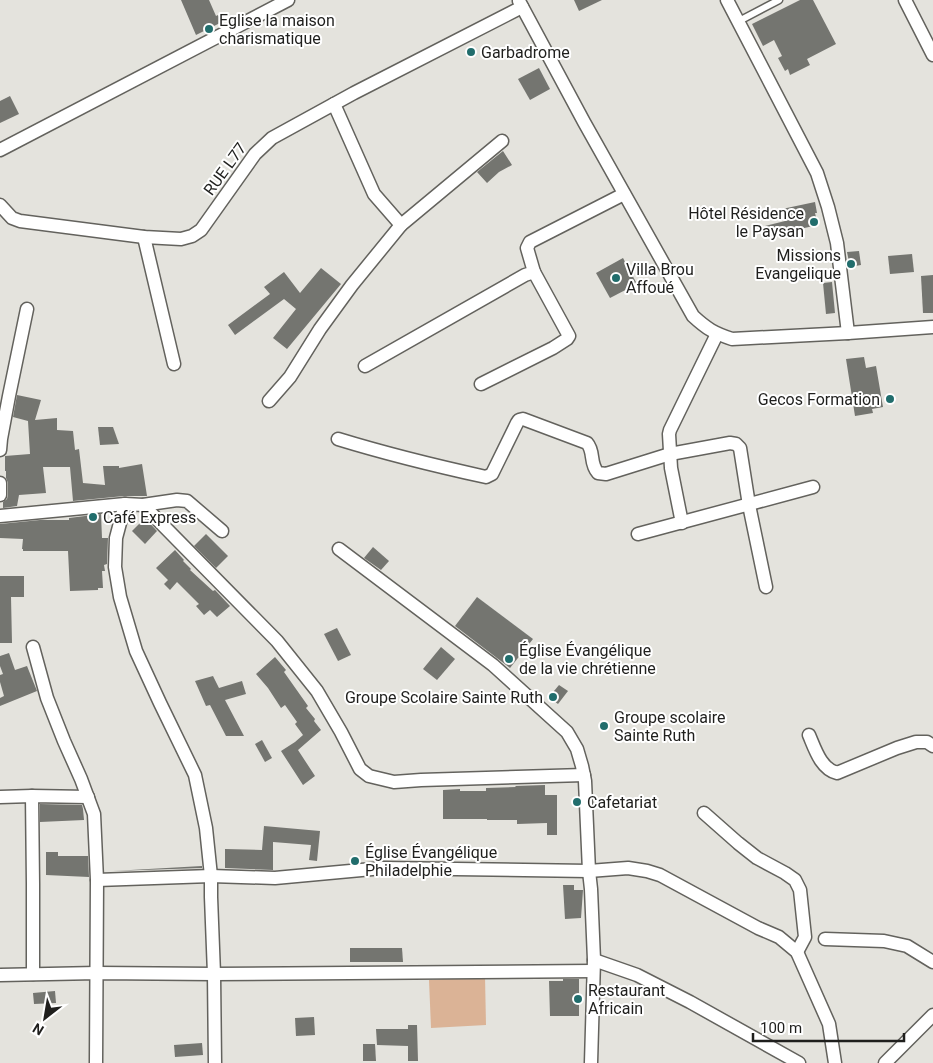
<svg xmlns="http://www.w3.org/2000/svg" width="933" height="1063" viewBox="0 0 933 1063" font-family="Roboto,sans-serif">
<rect width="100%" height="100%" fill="#e4e3dd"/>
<!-- green -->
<polygon fill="#dbb396" points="485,976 486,1025 431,1028 429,980"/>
<!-- building -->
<g fill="#747570">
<polygon points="181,0 209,0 216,16 218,15 222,22 196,35"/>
<polygon points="574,0 602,0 579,11"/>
<polygon points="800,0 813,0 836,44 807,59 810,65 790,75 788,69 785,71 778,58 782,56 774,40 763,46 752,24"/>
<polygon points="539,68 550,89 530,100 518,79"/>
<polygon points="10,96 19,114 0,123 0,101"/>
<polygon points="503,151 512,165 499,172 487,183 477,172"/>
<polygon points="815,202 817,213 815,213 818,225 768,236 765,226 785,221 782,209"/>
<polygon points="859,251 861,265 850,267 847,252"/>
<polygon points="912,254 914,272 890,274 888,256"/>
<polygon points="623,258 637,284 610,298 596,273"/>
<polygon points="321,268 341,284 287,349 273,338 296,309 284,299 235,335 228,325 270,294 264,287 284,272 300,293"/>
<polygon points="933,275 933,313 923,313 921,276"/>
<polygon points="832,282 835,313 826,314 823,283"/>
<polygon points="864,357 866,368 876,366 883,407 872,409 873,413 855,416 846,359"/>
<polygon points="17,395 41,400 35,420 57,418 57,430 73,431 75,450 79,449 83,483 105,485 103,466 119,466 119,468 142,464 147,496 124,496 73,501 70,467 43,467 46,493 19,495 17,506 3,508 3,502 7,499 8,495 8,483 6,478 6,471 5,471 5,456 30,454 28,421 13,417"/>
<polygon points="98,427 113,427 119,444 100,445"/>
<polygon points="101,514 102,538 108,538 107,564 104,565 105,571 102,571 103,588 98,588 98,590 70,591 68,551 23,551 23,549 22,549 23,539 0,538 0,524 40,520 69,520 69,518"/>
<polygon points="145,518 157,531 145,544 132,531"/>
<polygon points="206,534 228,556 216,568 194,546"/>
<polygon points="373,547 389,561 381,570 364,558"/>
<polygon points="175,550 184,560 183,561 191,569 190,570 213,591 215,590 230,606 217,617 210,610 204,615 196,606 199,604 177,582 170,590 164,584 168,580 156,568"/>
<polygon points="0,576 24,576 24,597 11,597 12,643 0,643"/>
<polygon points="477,597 533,639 510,668 455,626"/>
<polygon points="337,628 351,655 338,661 324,634"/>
<polygon points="441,647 455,659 437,680 423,669"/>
<polygon points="9,653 15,670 27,666 37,691 0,706 0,698 4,696 0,682 0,675 3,674 0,666 0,656"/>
<polygon points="275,657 286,670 284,672 308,706 306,708 315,719 314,721 321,730 298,750 315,776 303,785 281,751 295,742 303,735 295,724 297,722 285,705 281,708 268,688 256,674"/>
<polygon points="213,676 219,688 242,681 246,694 225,700 244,736 226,736 210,705 206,706 195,681"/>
<polygon points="559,685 568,691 558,704 549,697"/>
<polygon points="262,740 272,758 265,762 255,744"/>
<polygon points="545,785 545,795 557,795 557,835 547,835 547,823 517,824 517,820 487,820 487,819 443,819 443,790 460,789 460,791 486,791 486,788 516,787 515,786"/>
<polygon points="40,804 82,805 83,809 84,820 40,822"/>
<polygon points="264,826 320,831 317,861 309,860 311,845 273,842 273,870 225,868 225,849 262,850"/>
<polygon points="46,852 58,852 58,856 88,856 89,877 46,875"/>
<polygon points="202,866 202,868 113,871"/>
<polygon points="563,885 574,885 574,890 583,890 581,918 565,919"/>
<polygon points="350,948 402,948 403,962 350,962"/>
<polygon points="563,979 579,979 579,1016 550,1016 549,981 563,981"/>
<polygon points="55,991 56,1003 34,1004 33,993"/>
<polygon points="314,1017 315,1035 296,1036 295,1018"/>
<polygon points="408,1025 417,1025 418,1061 408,1061 408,1046 377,1045 376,1029 408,1029"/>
<polygon points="202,1043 203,1055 175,1057 174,1045"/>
<polygon points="363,1044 375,1044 376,1061 363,1061"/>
</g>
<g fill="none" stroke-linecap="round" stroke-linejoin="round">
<defs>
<polyline id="lane" points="739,21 779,0"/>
<g id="street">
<polyline points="727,0 817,173 828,207 837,243 848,333"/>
<polyline points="905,0 933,55"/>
<path d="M 519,1 L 584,122 L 693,316 C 707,329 714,333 732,339 L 848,333 L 933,327"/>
<polyline points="334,104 374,194 401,225 502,141"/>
<polyline points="0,150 288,0"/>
<polyline points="0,205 12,218 20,221 144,237 181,239 192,236 201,230 255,154 272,138 354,93 522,7"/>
<polyline points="144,237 174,364"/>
<polyline points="365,366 525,275 534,272 527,248 530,242 624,194"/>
<polyline points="481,384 553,348 567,339 569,336 534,272"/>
<polyline points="269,401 290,377 320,329 352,285 401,225"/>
<path d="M 338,439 C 387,454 436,466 486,477 L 492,474 L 517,423 L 519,420 L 523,419 L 587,443 C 595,452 589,463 598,473 L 606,474 L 670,454 L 730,443 L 736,444 L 740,448 L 749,505 L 766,587"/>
<polyline points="0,450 1,439 9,396 27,309"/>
<polyline points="0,483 0,495"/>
<polyline points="125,504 116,538 115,567 120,597 136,651 160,703 195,775 206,828 211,876 211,897 214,974 215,1063"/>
<polyline points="143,505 277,641 317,691 341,732 360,769 369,776 394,782 421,780 584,775"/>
<polyline points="0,516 125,504 143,505 177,500 187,501 222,531"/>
<polyline points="682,523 671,468 669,434 670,430 717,334"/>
<polyline points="638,534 813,487"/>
<polyline points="339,549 493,665 567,732 577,749 582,766 585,781 589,871 591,889 594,960 591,1063"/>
<polyline points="33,647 47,698 64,741 81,779 94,814 97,880 96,1063"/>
<path d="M 809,735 C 815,749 821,769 837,773 L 897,748 L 916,742 L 927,742 L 933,746"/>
<polyline points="32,796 33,884 33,974"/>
<polyline points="0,797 32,796 88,797"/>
<polyline points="704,813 738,843 757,858 785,873 795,880 800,890 805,937 797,952"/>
<polyline points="97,880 211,876 275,878 383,868 589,871 628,868 647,871 660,875 758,928 779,937 797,952 829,1024 835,1063"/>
<polyline points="825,939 884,941 907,946 933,962"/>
<polyline points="594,960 637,975 690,1002 799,1063"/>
<polyline points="0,975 97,973 214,974 593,971"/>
<polyline points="885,1063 933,1015"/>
</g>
</defs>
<!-- lane casing -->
<use href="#lane" stroke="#63625d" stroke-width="9"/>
<!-- street casing -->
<use href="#street" stroke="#63625d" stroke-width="15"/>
<!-- lane -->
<use href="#lane" stroke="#fff" stroke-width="6"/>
<!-- street -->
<use href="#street" stroke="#fff" stroke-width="12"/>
</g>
<!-- markers -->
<g fill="#216d6c" stroke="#fff" stroke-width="2">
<circle cx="209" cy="29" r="5"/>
<circle cx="471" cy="52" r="5"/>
<circle cx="814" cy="222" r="5"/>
<circle cx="851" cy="264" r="5"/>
<circle cx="616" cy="278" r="5"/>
<circle cx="890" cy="399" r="5"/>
<circle cx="93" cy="517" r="5"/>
<circle cx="509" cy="659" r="5"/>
<circle cx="553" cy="697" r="5"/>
<circle cx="604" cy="726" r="5"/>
<circle cx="577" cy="802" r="5"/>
<circle cx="355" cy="861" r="5"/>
<circle cx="578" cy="999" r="5"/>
</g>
<g text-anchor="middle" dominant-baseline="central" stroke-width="4" stroke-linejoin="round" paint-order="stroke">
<!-- poi labels -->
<g font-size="16" fill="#1f1f1d" stroke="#fff" text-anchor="start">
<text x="219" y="20">Eglise la maison<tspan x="219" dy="18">charismatique</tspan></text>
<text x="481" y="52">Garbadrome</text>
<text x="804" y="213" text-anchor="end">Hôtel Résidence<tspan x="804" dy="18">le Paysan</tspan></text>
<text x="841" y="255" text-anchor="end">Missions<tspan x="841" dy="18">Evangelique</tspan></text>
<text x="626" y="269">Villa Brou<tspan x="626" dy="18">Affoué</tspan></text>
<text x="880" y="399" text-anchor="end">Gecos Formation</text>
<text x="103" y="517">Café Express</text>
<text x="519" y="650">Église Évangélique<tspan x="519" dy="18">de la vie chrétienne</tspan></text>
<text x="543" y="697" text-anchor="end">Groupe Scolaire Sainte Ruth</text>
<text x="614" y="717">Groupe scolaire<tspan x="614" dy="18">Sainte Ruth</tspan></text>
<text x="587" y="802">Cafetariat</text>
<text x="365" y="852">Église Évangélique<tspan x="365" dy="18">Philadelphie</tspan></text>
<text x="588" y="990">Restaurant<tspan x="588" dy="18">Africain</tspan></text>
</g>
<!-- street labels -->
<g font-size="16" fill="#1f1f1d" stroke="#fff">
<text transform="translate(225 169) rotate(-54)">RUE L77</text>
</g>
</g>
<!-- north arrow -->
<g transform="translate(45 1018) rotate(211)" stroke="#ffffff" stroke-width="4" paint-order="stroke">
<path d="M0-4L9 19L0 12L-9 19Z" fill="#1f1f1d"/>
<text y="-8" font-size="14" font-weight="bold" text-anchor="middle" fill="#1f1f1d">N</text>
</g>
<!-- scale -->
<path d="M753 1033v8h151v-8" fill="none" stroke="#1f1f1d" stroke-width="2.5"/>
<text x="760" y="1033" font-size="15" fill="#1f1f1d" stroke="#ffffff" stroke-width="4" paint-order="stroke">100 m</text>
</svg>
